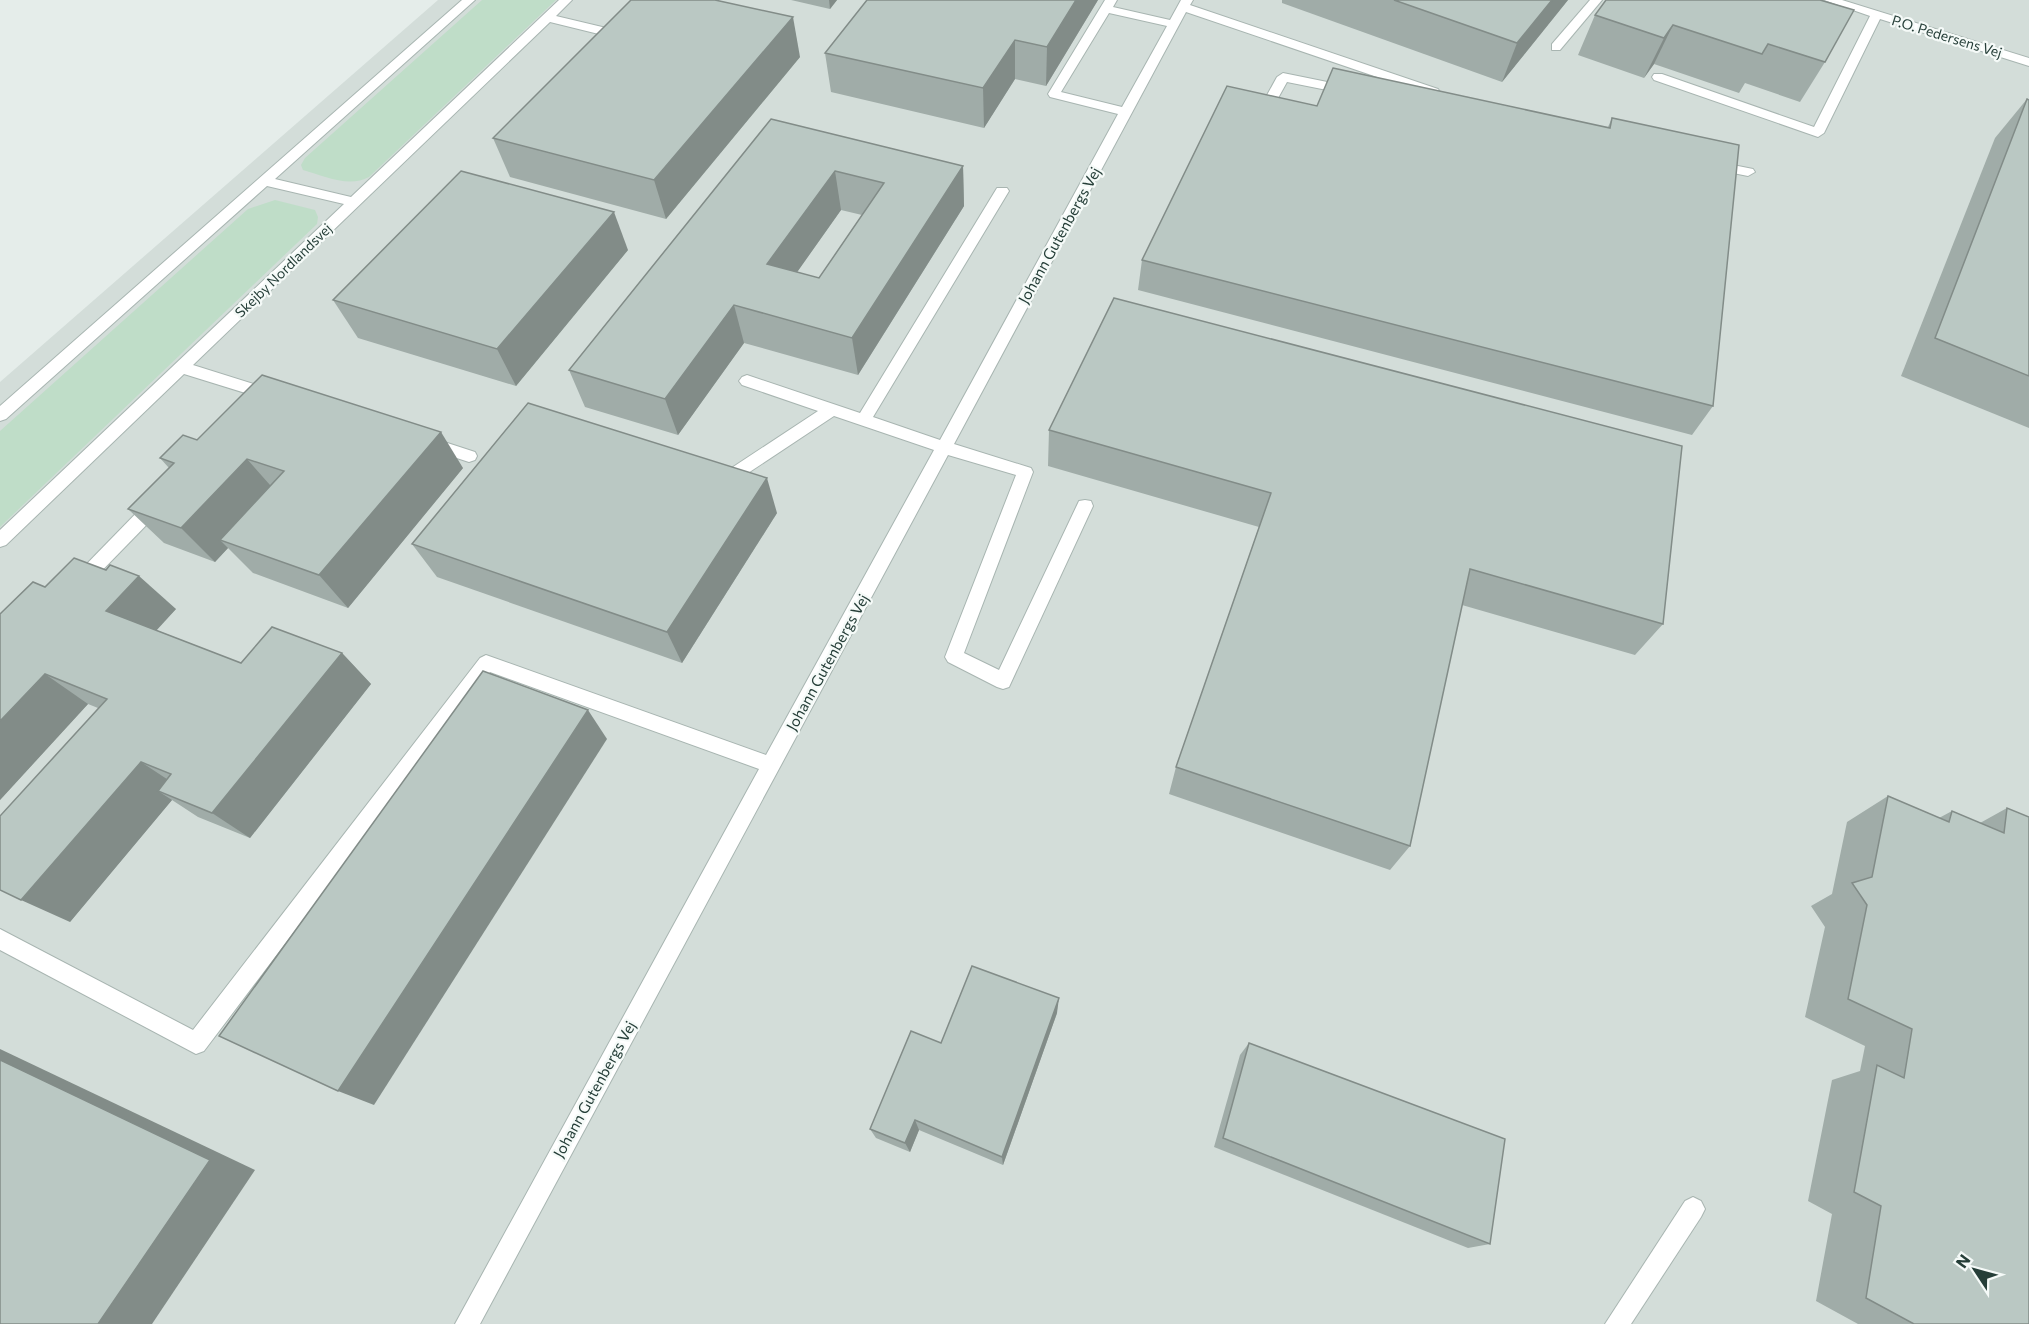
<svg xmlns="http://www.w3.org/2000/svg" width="2029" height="1324" viewBox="0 0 2029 1324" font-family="Commissioner,sans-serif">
<rect width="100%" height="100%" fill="#e5edea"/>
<!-- built -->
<polygon fill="#d3ddd9" points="438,0 2029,0 2029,1324 0,1324 0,382"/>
<!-- green -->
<g fill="#bfddc8">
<path d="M 482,0 L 556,0 L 369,177 C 349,188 324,176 303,170 L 301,165 L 305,158 Z"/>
<polygon points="275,200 315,210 318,217 317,224 0,527 0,431 248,209"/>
</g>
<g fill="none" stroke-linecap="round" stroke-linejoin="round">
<defs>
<g id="minor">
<polygon points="462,0 475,0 275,179 351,197 559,0 572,0 556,16 619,31 621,34 615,38 550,22 193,365 276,391 279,395 276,399 271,401 184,374 6,545 0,547 0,530 344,204 267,186 6,419 0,421 0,406"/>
<path d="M 1105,0 L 1117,0 L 1113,7 L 1170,20 L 1181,0 L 1193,0 L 1190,5 L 1438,89 L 1440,92 L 1438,95 L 1430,95 L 1186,12 L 954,444 L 1031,468 L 1033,472 L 964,653 L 999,670 L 1079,501 L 1085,500 L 1091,501 L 1093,506 L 1009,687 L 1003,689 L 997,687 L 948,662 L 945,657 L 1016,475 L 948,455 L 480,1324 L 455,1324 L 759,769 L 490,672 L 204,1051 L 196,1054 L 0,950 L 0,929 L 193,1030 L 480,658 L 486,655 L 766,755 L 934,450 L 834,416 L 745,475 L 739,477 L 733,475 L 731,471 L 733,467 L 818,411 L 742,385 L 739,381 L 742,377 L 747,375 L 860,413 L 997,188 L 1007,188 L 1009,191 L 873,417 L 940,440 L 1118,114 L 1050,97 L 1048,94 ZM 1109,13 L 1167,26 L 1122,107 L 1061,92 Z"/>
<polygon points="1590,0 1602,0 1560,50 1552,50 1552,44"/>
<polygon points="1824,0 1842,0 2029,58 2029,66 1880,19 1824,133 1818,137 1654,80 1652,77 1654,74 1662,74 1814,127 1870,16"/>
<polygon points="1283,73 1347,86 1353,90 1347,94 1287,82 1267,118 1257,118 1256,115 1277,77"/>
<polygon points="1713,161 1753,169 1755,172 1748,176 1708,168 1706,165"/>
<polygon points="429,437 475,452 477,456 475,460 469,462 423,447 421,443 423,439"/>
<polygon points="156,498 162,499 164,504 162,509 85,588 79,590 73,588 70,583 73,578 150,499"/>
<polygon points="1693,1197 1701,1201 1705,1209 1701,1217 1631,1324 1605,1324 1685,1201"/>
</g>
</defs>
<!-- minor casing -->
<use href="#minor" stroke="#a8b5b1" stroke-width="2"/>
<!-- minor -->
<use href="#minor" fill="#fff" fill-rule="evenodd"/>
</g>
<!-- wall -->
<g fill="#a0aca8" fill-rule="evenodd">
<polygon points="791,0 837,0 830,9"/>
<polygon points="867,0 1098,0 1046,86 1015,79 984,128 831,92 825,53"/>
<polygon points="1282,0 1568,0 1502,82 1282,3"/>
<polygon points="1820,0 1825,62 1800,102 1745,83 1739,93 1654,64 1644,78 1578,55 1595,15"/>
<polygon points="800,57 666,219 510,177 493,138"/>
<polygon points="2027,99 2029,100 2029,428 1901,376 1995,138"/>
<polygon points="1317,106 1608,127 1612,118 1713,406 1692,435 1138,290 1142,260"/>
<path d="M 771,119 L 963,166 L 964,206 L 858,375 L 744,343 L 678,435 L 585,407 L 569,370 ZM 841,210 L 862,215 L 819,278 L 797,272 Z"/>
<polygon points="628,250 516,386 358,338 333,300"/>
<polygon points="1049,430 1682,446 1663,624 1635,655 1462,605 1410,846 1390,870 1169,794 1176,767 1259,527 1048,466"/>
<polygon points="197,440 463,468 348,608 253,573 228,548 215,562 164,543 128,509 169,468 160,458"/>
<polygon points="777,513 682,663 437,577 412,544"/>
<polygon points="45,587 176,609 156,630 241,663 342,653 371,684 250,838 198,817 172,800 70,922 98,708 88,704 0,800 0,614"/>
<polygon points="1888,796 1939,818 1952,811 1980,823 2007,808 2029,1324 1858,1324 1816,1301 1832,1214 1808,1201 1832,1080 1860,1071 1865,1046 1805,1017 1825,927 1811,906 1832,894 1847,822"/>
<polygon points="1057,1013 1003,1165 919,1130 910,1152 876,1138 870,1129 941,1043"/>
<polygon points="1249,1043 1490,1244 1468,1248 1214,1147 1240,1055"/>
</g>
<!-- shaded-wall -->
<g fill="#828c88">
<polygon points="829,0 837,0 830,9"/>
<polygon points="1076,0 1098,0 1046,86 1047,47"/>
<polygon points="1552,0 1568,0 1502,82 1517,43"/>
<polygon points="793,17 800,57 666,219 654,180"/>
<polygon points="1673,25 1654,64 1644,78 1664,38"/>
<polygon points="1015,40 1015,79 984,128 983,88"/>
<polygon points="963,166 964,206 858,375 852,338"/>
<polygon points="835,171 841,210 776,302 767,264"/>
<polygon points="614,212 628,250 516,386 497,349"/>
<polygon points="734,305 744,343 678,435 665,399"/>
<polygon points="441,432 463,468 348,608 319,575"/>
<polygon points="247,459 278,494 220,540 228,548 215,562 181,528"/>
<polygon points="767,478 777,513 682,663 667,632"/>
<polygon points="139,576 176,609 145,643 106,611"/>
<polygon points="342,653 371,684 250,838 212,813"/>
<polygon points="45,674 88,704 0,800 0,721"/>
<polygon points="588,710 607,739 374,1105 338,1091"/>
<polygon points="141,762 182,789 158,791 172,800 70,922 21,900"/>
<polygon points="1059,998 1057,1013 1003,1165 1002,1157"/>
<polygon points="0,1049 255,1170 152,1324 98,1324 0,1060"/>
<polygon points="915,1120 919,1130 910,1152 905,1143"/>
</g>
<!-- building -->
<g fill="#bac8c3" stroke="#828c88" stroke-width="1.5" fill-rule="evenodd">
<polygon points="631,0 715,0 793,17 654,180 493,138"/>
<polygon points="867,0 1076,0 1047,47 1015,40 983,88 825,53"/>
<polygon points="1394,0 1552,0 1517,43"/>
<polygon points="1606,0 1820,0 1854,10 1825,62 1768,44 1762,54 1673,25 1664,38 1595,15"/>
<polygon points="1333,68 1610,128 1612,118 1739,145 1713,406 1142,260 1227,86 1317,106"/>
<polygon points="2027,99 2029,100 2029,376 1935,338"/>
<path d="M 771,119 L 963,166 L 852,338 L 734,305 L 665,399 L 569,370 ZM 835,171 L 884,183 L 819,278 L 767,264 Z"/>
<polygon points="461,171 614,212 497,349 333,300"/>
<polygon points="1114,298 1682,446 1663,624 1470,569 1410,846 1176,767 1271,493 1049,430"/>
<polygon points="262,375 441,432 319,575 220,540 284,471 247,459 181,528 128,509 174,463 160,458 183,435 197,440"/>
<polygon points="528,403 767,478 667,632 412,544"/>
<polygon points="74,558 106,570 110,565 139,576 106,611 241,663 272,627 342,653 212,813 158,791 171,774 141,762 21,900 0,890 0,816 107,699 45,674 0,721 0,614 33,582 45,587"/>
<polygon points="483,671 588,710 338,1091 219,1036"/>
<polygon points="1888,796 1949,822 1952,811 2004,833 2007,808 2029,817 2029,1324 1914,1324 1866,1298 1881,1206 1854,1192 1877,1065 1904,1078 1912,1029 1848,999 1867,905 1852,883 1872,877"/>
<polygon points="972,966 1059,998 1002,1157 915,1120 905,1143 870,1129 911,1031 941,1043"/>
<polygon points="1249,1043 1505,1139 1490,1244 1223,1138"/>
<polygon points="0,1060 210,1160 98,1324 0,1324"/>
</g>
<g text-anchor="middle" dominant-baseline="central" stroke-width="4.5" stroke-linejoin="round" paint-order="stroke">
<!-- far-street labels -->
<g font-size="14" fill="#253e38" stroke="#f5faf8">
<text transform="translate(1947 36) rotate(17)">P.O. Pedersens Vej</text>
<text transform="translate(283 270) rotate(-44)">Skejby Nordlandsvej</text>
</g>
<!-- street labels -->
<g font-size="15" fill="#253e38" stroke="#f5faf8">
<text transform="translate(1059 235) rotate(-61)">Johann Gutenbergs Vej</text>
<text transform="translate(827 662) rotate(-61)">Johann Gutenbergs Vej</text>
<text transform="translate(594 1089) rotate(-61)">Johann Gutenbergs Vej</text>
</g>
</g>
<!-- north arrow -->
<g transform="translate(1975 1270) rotate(306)" stroke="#f5faf8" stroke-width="4.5" paint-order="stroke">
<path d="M0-4.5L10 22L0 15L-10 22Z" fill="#253e38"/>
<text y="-9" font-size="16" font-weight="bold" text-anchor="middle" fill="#253e38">N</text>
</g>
</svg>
